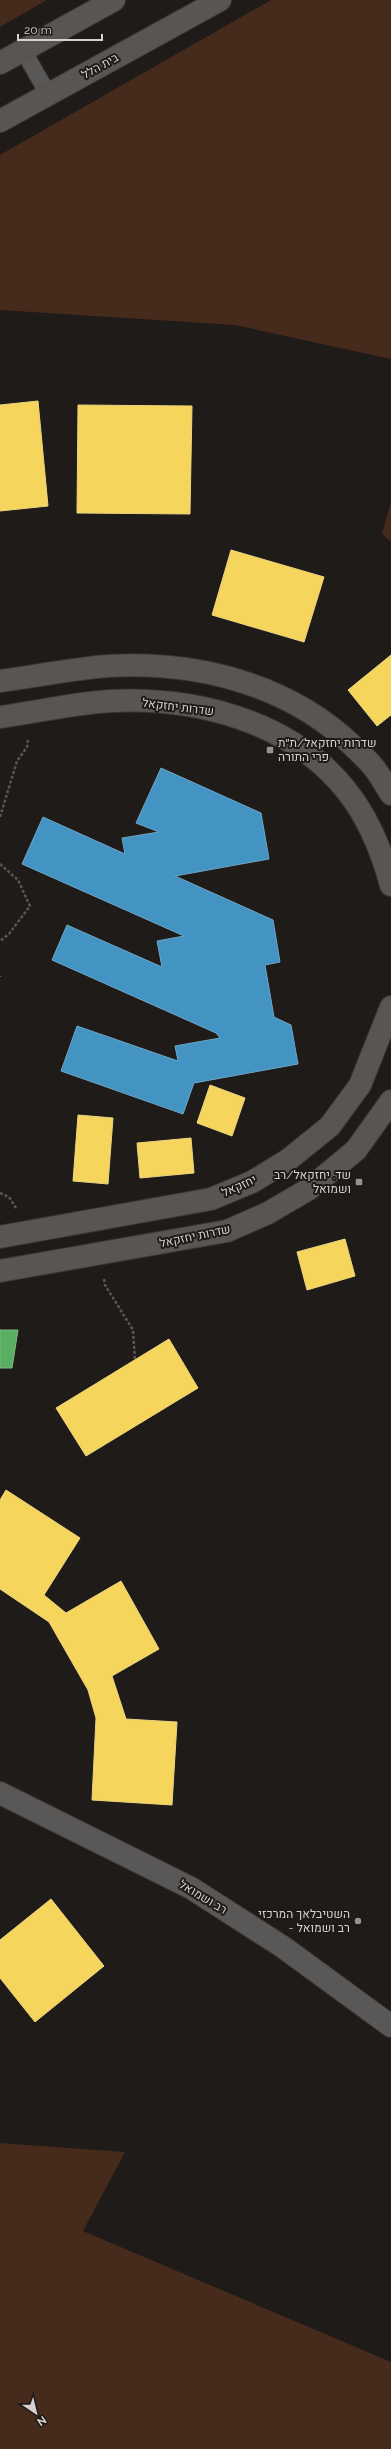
<svg xmlns="http://www.w3.org/2000/svg" width="391" height="2449" viewBox="0 0 391 2449" font-family="Raleway,Heebo,sans-serif">
<rect width="100%" height="100%" fill="#1e1b19"/>
<!-- green -->
<g fill="#462a1c">
<polygon points="0,0 47,0 0,27"/>
<polygon points="271,0 391,0 391,359 235,325 0,310 0,155"/>
<polygon points="391,502 391,542 382,534"/>
<polygon points="0,2143 125,2152 83,2231 391,2362 391,2449 0,2449"/>
</g>
<!-- homes -->
<g fill="#f6d55c" stroke="#ecd47f">
<polygon points="38,401 48,506 0,511 0,405"/>
<polygon points="78,405 192,406 190,514 77,513"/>
<polygon points="231,550 324,577 304,642 212,615"/>
<polygon points="391,655 391,715 377,726 348,690"/>
<polygon points="210,1085 245,1098 232,1136 197,1123"/>
<polygon points="78,1115 113,1118 108,1184 73,1181"/>
<polygon points="191,1138 194,1173 140,1178 137,1143"/>
<polygon points="345,1239 355,1276 307,1290 297,1252"/>
<polygon points="169,1339 198,1388 86,1456 56,1408"/>
<polygon points="6,1490 80,1538 44,1595 66,1613 121,1581 159,1649 112,1676 126,1719 177,1722 172,1805 92,1800 96,1718 88,1690 49,1622 0,1589 0,1500"/>
<polygon points="51,1899 104,1966 35,2022 0,1978 0,1940"/>
</g>
<!-- schools -->
<polygon fill="#4393c3" stroke="#6fa6c7" points="161,768 261,813 269,859 175,876 273,920 280,962 265,965 274,1017 291,1025 298,1064 194,1083 183,1114 61,1071 77,1026 178,1061 175,1046 220,1038 216,1033 52,960 67,925 162,967 157,941 184,936 22,864 43,817 125,854 122,838 159,832 136,823"/>
<!-- public -->
<polygon fill="#5aae61" stroke="#7fb982" points="0,1330 18,1330 12,1368 0,1368"/>
<g fill="none" stroke-linecap="round" stroke-linejoin="round">
<defs>
<polyline id="lane" points="23,50 48,94"/>
<polyline id="street" points="0,1793 191,1888 283,1947 391,2026"/>
<g id="secondary">
<polyline points="0,63 114,0"/>
<polyline points="0,121 220,0"/>
<path d="M 0,681 C 36,676 72,669 108,666 C 197,661 289,684 354,747 C 361,754 369,761 375,769 C 381,777 386,786 391,794"/>
<path d="M 0,717 C 37,712 74,703 111,701 C 196,697 291,721 346,790 C 368,817 382,852 391,885"/>
<polyline points="0,1237 211,1199 252,1182 288,1160 330,1126 360,1085 391,1007"/>
<polyline points="0,1271 227,1231 268,1213 309,1189 356,1150 391,1101"/>
</g>
</defs>
<!-- lane casing -->
<use href="#lane" stroke="#383636" stroke-width="18"/>
<!-- street casing -->
<use href="#street" stroke="#383636" stroke-width="24"/>
<!-- secondary casing -->
<use href="#secondary" stroke="#383636" stroke-width="24"/>
<!-- path -->
<g stroke="#595655" stroke-width="2.5" stroke-dasharray="3 2" stroke-linecap="butt">
<polyline points="0,817 17,761 27,747 28,739"/>
<polyline points="0,864 18,880 30,906 9,934 0,941"/>
<polyline points="0,976 0,977"/>
<polyline points="0,1193 9,1197 16,1208"/>
<polyline points="104,1279 105,1285 133,1330 135,1360"/>
</g>
<!-- lane -->
<use href="#lane" stroke="#5a5857" stroke-width="16"/>
<!-- street -->
<use href="#street" stroke="#5a5857" stroke-width="22"/>
<!-- secondary -->
<use href="#secondary" stroke="#5a5552" stroke-width="22"/>
</g>
<!-- markers -->
<g fill="#959290" stroke="#1f1a18" stroke-width="1.5">
<rect x="266" y="746" width="8" height="8" rx="2"/>
<rect x="355" y="1178" width="8" height="8" rx="2"/>
<circle cx="358" cy="1921" r="4"/>
</g>
<g text-anchor="middle" dominant-baseline="central" stroke-width="4" stroke-linejoin="round" paint-order="stroke">
<!-- street labels -->
<g font-size="12" fill="#d5d2d0" stroke="#1f1a18">
<text transform="translate(100 66) rotate(-29)">בית הלל</text>
<text transform="translate(178 707) rotate(7)">שדרות יחזקאל</text>
<text transform="translate(239 1186) rotate(-24)">יחזקאל</text>
<text transform="translate(195 1236) rotate(-12)">שדרות יחזקאל</text>
<text transform="translate(203 1897) rotate(31)">רב ושמואל</text>
</g>
<!-- poi labels -->
<g font-size="12" fill="#d5d2d0" stroke="#1f1a18" text-anchor="end">
<text x="278" y="743" text-anchor="start">שדרות יחזקאל/ת״ת<tspan x="278" dy="14">פרי התורה</tspan></text>
<text x="351" y="1175">שד. יחזקאל/רב<tspan x="351" dy="14">ושמואל</tspan></text>
<text x="350" y="1914">השטיבלאך המרכזי<tspan x="350" dy="14">- רב ושמואל</tspan></text>
</g>
</g>
<!-- north arrow -->
<g transform="translate(36 2413) rotate(145)" stroke="#1f1a18" stroke-width="3" paint-order="stroke">
<path d="M0-3L7 15L0 10L-7 15Z" fill="#d5d2d0"/>
<text y="-6" font-size="11" font-weight="bold" text-anchor="middle" fill="#d5d2d0">N</text>
</g>
<!-- scale -->
<path d="M18 34v6h84v-6" fill="none" stroke="#d5d2d0" stroke-width="2"/>
<text x="24" y="34" font-size="12" fill="#d5d2d0" stroke="#1f1a18" stroke-width="3" paint-order="stroke">20 m</text>
</svg>
